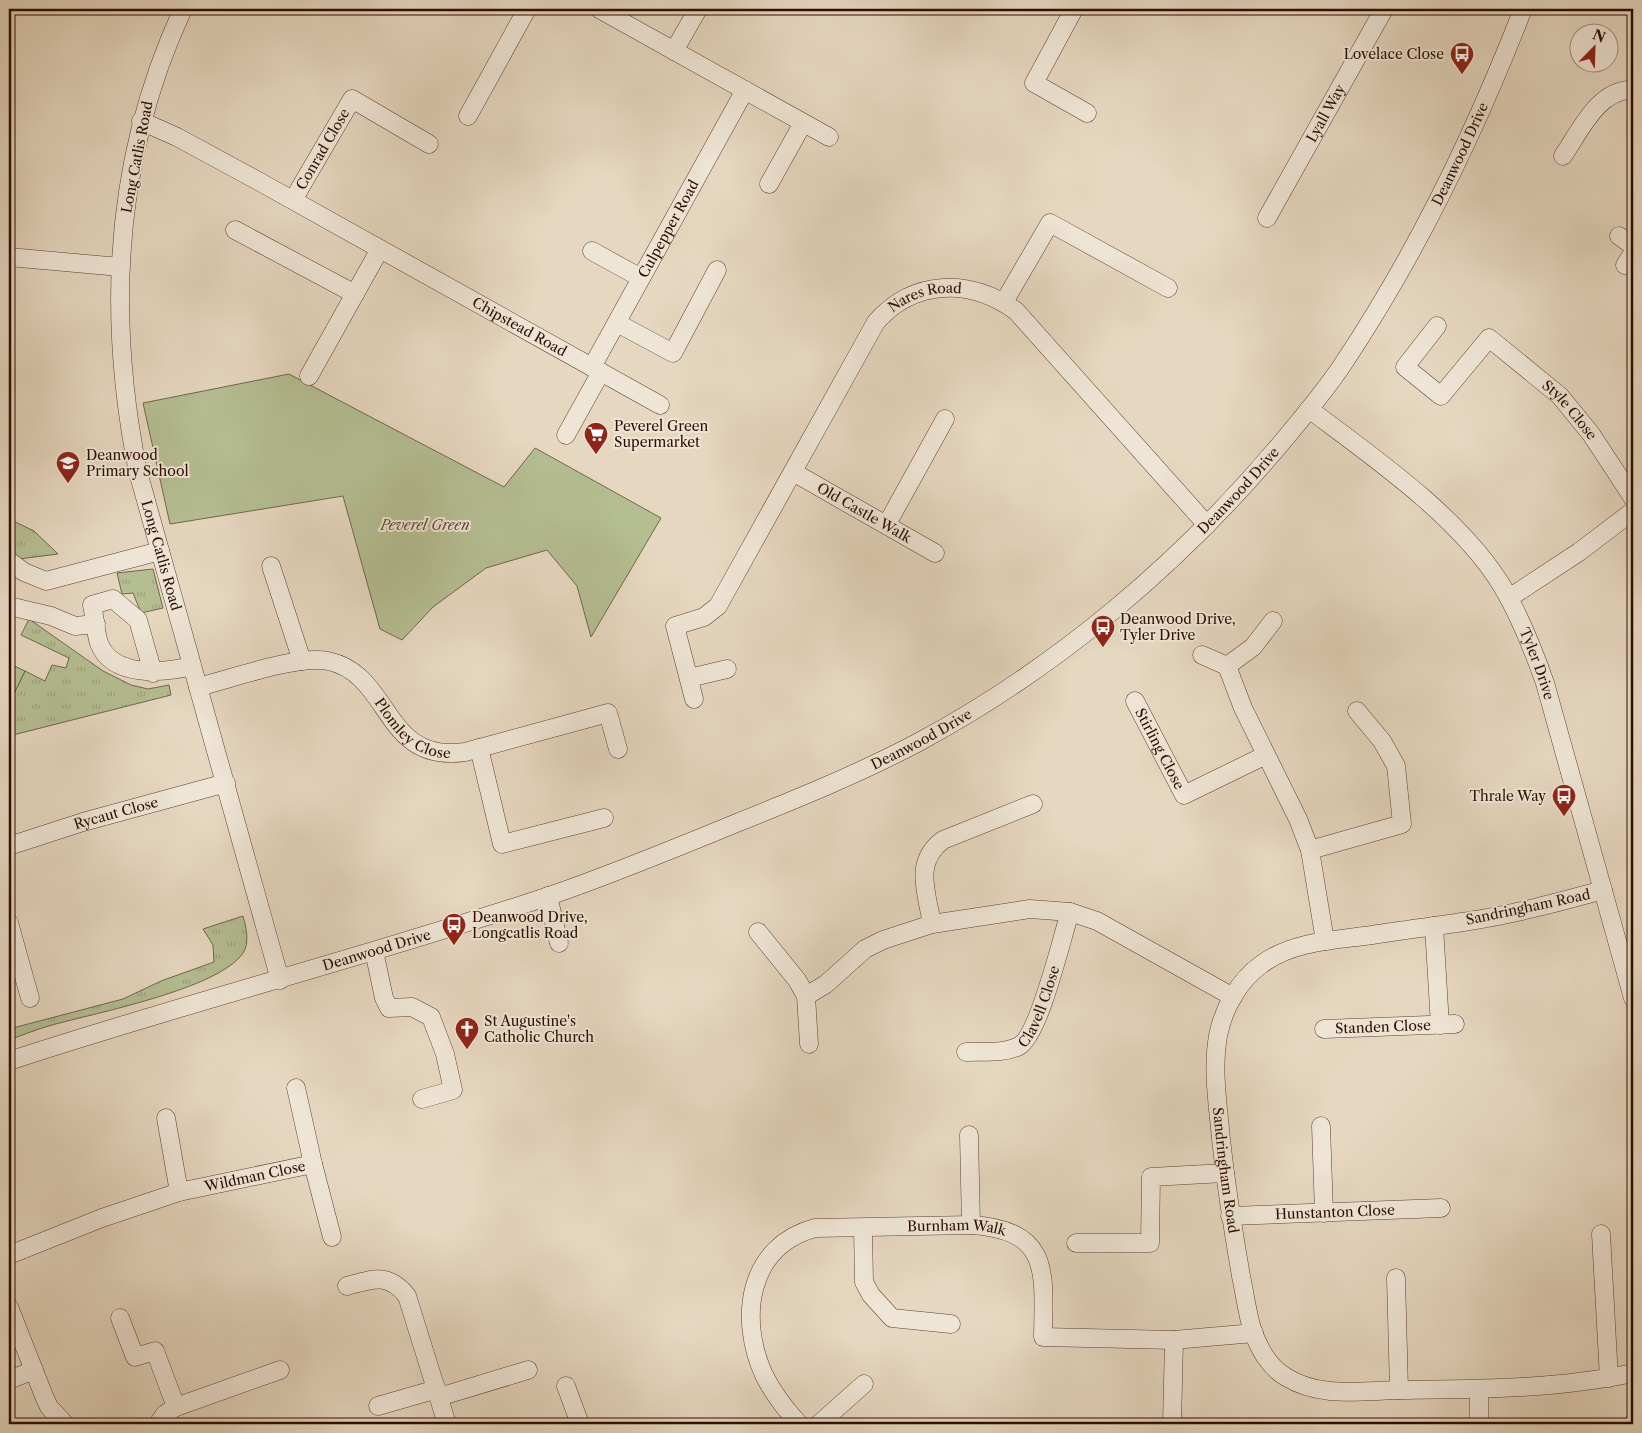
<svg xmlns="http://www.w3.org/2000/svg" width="1642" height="1433" font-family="'Libre Caslon Text',serif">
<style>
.grass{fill:url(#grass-tufts);stroke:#706649}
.green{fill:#b4be92;stroke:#706649}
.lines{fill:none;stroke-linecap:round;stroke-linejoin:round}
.minor-casing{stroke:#5b4030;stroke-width:19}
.minor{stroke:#efe5d6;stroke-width:18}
.labels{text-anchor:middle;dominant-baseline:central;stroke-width:4;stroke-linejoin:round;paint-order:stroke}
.poi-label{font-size:14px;fill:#2d0d00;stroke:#efe5d6;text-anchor:start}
.street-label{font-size:14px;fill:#2d0d00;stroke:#efe5d6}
.park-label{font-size:14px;font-style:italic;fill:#5c4b33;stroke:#efe5d6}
</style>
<defs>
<pattern id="grass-tufts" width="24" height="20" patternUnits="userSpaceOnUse" patternTransform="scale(1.25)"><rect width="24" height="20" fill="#b4be92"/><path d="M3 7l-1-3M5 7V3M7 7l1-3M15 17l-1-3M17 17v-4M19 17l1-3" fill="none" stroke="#9ba27c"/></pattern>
</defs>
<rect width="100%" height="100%" fill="#e6d7c0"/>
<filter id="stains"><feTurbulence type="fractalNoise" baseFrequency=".004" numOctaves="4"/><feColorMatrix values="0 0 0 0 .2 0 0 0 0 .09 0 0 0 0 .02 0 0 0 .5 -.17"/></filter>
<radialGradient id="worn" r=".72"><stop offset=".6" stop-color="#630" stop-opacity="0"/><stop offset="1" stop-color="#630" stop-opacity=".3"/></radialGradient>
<!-- grass -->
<path class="grass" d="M9,519L34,531L58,554L19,559L9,553Z
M153,569L163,608L141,613L133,593L122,594L117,573Z
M29,619L103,671L131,685L148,689L169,685L171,695L9,736V704L25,671L45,681L52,665L66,668L69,658L21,635Z
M243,916C246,927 250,943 243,953C219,989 95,1013 52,1025C37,1029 23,1035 9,1040V1029L123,999L161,981L214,962L213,945L203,929Z"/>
<!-- green -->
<path class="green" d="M289,374L504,487L535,448L661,518L591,637L577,586L547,550L486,568L433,607L402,640L380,629L343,496L170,524L143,403Z
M10,664L25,671L9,704V667Z"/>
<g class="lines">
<defs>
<g id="minor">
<path id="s1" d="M183,9C114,157 106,313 138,472L280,980"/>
<path d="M599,9L829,137"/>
<path d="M1074,9L1034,83L1087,113"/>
<path d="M674,51L698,9"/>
<path d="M468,116L527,9"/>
<path id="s2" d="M141,121L177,137L260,182L660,405"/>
<path d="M1563,156C1580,131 1599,88 1633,90"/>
<path d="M769,184L803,123"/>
<path id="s3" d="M293,200L352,99L429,144"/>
<path id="s4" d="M1267,218L1384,9"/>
<path d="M235,230L355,294"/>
<path d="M1619,236L1633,246"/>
<path d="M592,251L641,278"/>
<path d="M9,257L120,267"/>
<path d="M1625,265L1633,253"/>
<path d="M1004,302L1050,223L1168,288"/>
<path d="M617,323L673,353L717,270"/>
<path id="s5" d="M1437,326L1405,367L1441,396L1489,338L1560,396L1591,434L1633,498"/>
<path id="s6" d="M592,367L745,90"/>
<path d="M309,376L380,249"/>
<path id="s7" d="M1309,409C1373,457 1460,517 1502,586C1520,616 1533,649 1545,683L1633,998"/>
<path d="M566,435L601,372"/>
<path id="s8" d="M793,472L935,553"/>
<path d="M887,524L945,419"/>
<path d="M9,561L24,572L46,581L160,551"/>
<path d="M271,566L302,661"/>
<path d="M1509,598L1579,552L1633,511"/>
<path d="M9,606L51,616L75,626L96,624"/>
<path d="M1273,621L1253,647L1227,666L1243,708L1298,819L1310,850"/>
<path d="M1202,655L1227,666"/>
<path d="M153,673L138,620L113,599L92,605C95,617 95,631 99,643C112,678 163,673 192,666"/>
<path d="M689,678L727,669"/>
<path id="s9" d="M198,687C231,679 296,655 328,661C392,674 382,764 465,752L608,713L618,749"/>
<path id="s10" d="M694,699L675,626L704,617L718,606L876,322C914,279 970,278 1016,311L1207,525"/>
<path id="s11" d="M1135,701L1184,795L1266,755"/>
<path d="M479,748L502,844L604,818"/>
<path id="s12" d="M9,846L83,822L226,783"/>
<path id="s13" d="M1603,890C1559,902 1515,914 1469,921C1437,926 1404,930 1372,935C1336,940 1293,941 1262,964C1239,980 1223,1009 1218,1036C1212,1070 1218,1105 1221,1139C1226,1185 1233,1230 1241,1276C1245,1294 1247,1314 1253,1332C1260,1350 1269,1367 1286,1377C1321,1399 1365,1390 1404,1390C1481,1389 1558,1389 1633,1373"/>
<path d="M548,896L559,943"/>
<path d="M9,923L30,998"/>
<path d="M932,924C927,893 913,862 943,840L1033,804"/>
<path d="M1434,926L1440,1025"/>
<path d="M758,932L797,980L806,996L809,1044"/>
<path d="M1325,941L1310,850L1402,824L1396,766L1382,741L1357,711"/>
<path d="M374,951L384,998L389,1008L412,1007L431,1017L445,1054L453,1090L422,1099"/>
<path d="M806,996L826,984L865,949L883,940L932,924L1030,909L1070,912L1097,921L1233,997"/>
<path id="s14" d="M1324,1029L1455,1024"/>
<path id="s15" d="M966,1052C982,1051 1004,1054 1019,1046C1039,1036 1062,937 1070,912"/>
<path id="s16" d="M9,1061C188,1002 370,956 549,896C613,874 676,848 739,822C799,798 860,773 917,743C1057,668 1182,562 1283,441C1304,416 1325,391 1343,364C1415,256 1476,130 1523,9"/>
<path d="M166,1118L179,1192"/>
<path d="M1321,1126L1324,1213"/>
<path d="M969,1135L971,1225"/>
<path d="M313,1164L332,1237"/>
<path id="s17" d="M1230,1216L1441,1208"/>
<path d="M863,1228L864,1282L871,1295L892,1318L951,1324"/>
<path d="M1601,1234L1609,1378"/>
<path d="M1076,1243H1150L1151,1177L1225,1173"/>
<path id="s18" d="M9,1255L102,1218L179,1192L313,1164L296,1088"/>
<path d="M1396,1278L1399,1390"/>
<path d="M347,1286C372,1279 388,1272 407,1296L447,1424"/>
<path d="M9,1307L44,1396L49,1407L65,1424"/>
<path d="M120,1318L135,1357L155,1351L176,1407"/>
<path d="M9,1380L34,1370"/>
<path d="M566,1386L580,1424"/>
<path d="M439,1397L528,1370"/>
<path d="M378,1406L437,1389"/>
<path d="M158,1424L165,1414L176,1407L280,1370"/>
<path id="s19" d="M799,1424C785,1409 773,1393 764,1375C738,1318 748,1246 815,1228L971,1225C1051,1230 1044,1272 1043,1337L1174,1340L1254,1333"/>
<path d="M819,1424L864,1384"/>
<path d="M1172,1424L1174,1340"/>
<path d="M1479,1424V1390"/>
</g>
</defs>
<!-- minor casing -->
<use href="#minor" class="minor-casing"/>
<!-- minor -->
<use href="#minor" class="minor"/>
</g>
<!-- icons -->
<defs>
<symbol id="bus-pin" viewBox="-11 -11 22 30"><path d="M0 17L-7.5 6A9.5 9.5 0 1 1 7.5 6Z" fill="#8f2418" stroke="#efe5d6"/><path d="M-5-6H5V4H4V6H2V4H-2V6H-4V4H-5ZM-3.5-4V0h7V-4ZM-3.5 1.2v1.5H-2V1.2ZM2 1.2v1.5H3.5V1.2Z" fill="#fff"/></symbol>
<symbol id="supermarket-pin" viewBox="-11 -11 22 30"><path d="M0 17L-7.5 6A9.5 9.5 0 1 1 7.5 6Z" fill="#8f2418" stroke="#efe5d6"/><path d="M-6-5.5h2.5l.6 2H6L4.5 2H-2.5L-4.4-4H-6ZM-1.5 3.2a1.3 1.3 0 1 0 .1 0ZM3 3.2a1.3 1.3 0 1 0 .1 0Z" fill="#fff"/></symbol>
<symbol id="school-pin" viewBox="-11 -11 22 30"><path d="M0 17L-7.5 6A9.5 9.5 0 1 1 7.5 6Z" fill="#8f2418" stroke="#efe5d6"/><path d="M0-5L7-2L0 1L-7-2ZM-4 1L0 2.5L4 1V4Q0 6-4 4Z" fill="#fff"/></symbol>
<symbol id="church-pin" viewBox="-11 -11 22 30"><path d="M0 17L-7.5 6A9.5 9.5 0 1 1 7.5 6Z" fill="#8f2418" stroke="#efe5d6"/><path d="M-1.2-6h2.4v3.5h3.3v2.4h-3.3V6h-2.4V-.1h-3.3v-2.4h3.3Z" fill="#fff"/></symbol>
</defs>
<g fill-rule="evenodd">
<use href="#bus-pin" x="1448" y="40" width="28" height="38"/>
<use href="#supermarket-pin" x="582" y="420" width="28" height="38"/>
<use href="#school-pin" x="54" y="449" width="28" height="38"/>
<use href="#bus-pin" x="1089" y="613" width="28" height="38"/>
<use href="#bus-pin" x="1550" y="782" width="28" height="38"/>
<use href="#bus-pin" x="440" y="911" width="28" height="38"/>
<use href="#church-pin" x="453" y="1015" width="28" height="38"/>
</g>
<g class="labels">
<!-- poi labels -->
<g class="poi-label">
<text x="1444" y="54" text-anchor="end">Lovelace Close</text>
<text x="614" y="426">Peverel Green<tspan x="614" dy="16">Supermarket</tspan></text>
<text x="86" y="455">Deanwood<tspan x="86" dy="16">Primary School</tspan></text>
<text x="1120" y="619">Deanwood Drive,<tspan x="1120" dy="16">Tyler Drive</tspan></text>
<text x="1546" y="796" text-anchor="end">Thrale Way</text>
<text x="472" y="917">Deanwood Drive,<tspan x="472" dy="16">Longcatlis Road</tspan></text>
<text x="484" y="1021">St Augustine's<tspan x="484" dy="16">Catholic Church</tspan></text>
</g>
<!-- street labels -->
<g class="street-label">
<text stroke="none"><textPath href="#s4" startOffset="120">Lyall Way</textPath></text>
<text stroke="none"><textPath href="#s3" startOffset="59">Conrad Close</textPath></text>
<text stroke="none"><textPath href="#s16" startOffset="1779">Deanwood Drive</textPath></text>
<text transform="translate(137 157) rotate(-79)">Long Catlis Road</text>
<text stroke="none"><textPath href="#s6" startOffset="158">Culpepper Road</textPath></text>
<text stroke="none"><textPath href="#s10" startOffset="506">Nares Road</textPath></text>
<text stroke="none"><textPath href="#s2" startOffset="431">Chipstead Road</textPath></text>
<text stroke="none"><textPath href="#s5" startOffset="282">Style Close</textPath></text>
<text stroke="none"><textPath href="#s16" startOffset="1374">Deanwood Drive</textPath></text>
<text stroke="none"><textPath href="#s8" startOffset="82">Old Castle Walk</textPath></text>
<text stroke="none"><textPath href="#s1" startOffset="560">Long Catlis Road</textPath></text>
<text stroke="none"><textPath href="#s7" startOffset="349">Tyler Drive</textPath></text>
<text stroke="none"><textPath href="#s9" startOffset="246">Plomley Close</textPath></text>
<text stroke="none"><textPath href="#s16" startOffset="969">Deanwood Drive</textPath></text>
<text stroke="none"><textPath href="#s11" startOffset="54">Stirling Close</textPath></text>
<text stroke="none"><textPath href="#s12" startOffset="112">Rycaut Close</textPath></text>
<text transform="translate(1528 907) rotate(-12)">Sandringham Road</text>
<text stroke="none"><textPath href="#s16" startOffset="384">Deanwood Drive</textPath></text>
<text stroke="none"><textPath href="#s15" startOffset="99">Clavell Close</textPath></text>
<text stroke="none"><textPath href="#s14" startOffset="59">Standen Close</textPath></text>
<text stroke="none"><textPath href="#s13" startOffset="572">Sandringham Road</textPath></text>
<text stroke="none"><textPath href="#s18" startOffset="259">Wildman Close</textPath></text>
<text stroke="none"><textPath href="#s17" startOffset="105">Hunstanton Close</textPath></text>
<text stroke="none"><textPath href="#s19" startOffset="381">Burnham Walk</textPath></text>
</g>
<!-- park labels -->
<g class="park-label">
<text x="425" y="525">Peverel Green</text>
</g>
</g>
<!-- margin -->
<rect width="1642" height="1433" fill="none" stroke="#e6d7c0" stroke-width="30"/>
<rect x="10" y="10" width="1622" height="1413" fill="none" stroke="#2d0d00" stroke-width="2.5"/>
<rect x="15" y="15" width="1612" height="1403" fill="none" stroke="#2d0d00"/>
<!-- north arrow -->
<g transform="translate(1594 48) rotate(23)"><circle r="24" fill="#efe5d6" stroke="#a18f80"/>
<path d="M0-4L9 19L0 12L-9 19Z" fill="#8f2418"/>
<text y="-8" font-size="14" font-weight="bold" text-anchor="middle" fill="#2d0d00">N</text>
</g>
<rect width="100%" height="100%" filter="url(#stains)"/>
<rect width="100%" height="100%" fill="url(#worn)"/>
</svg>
